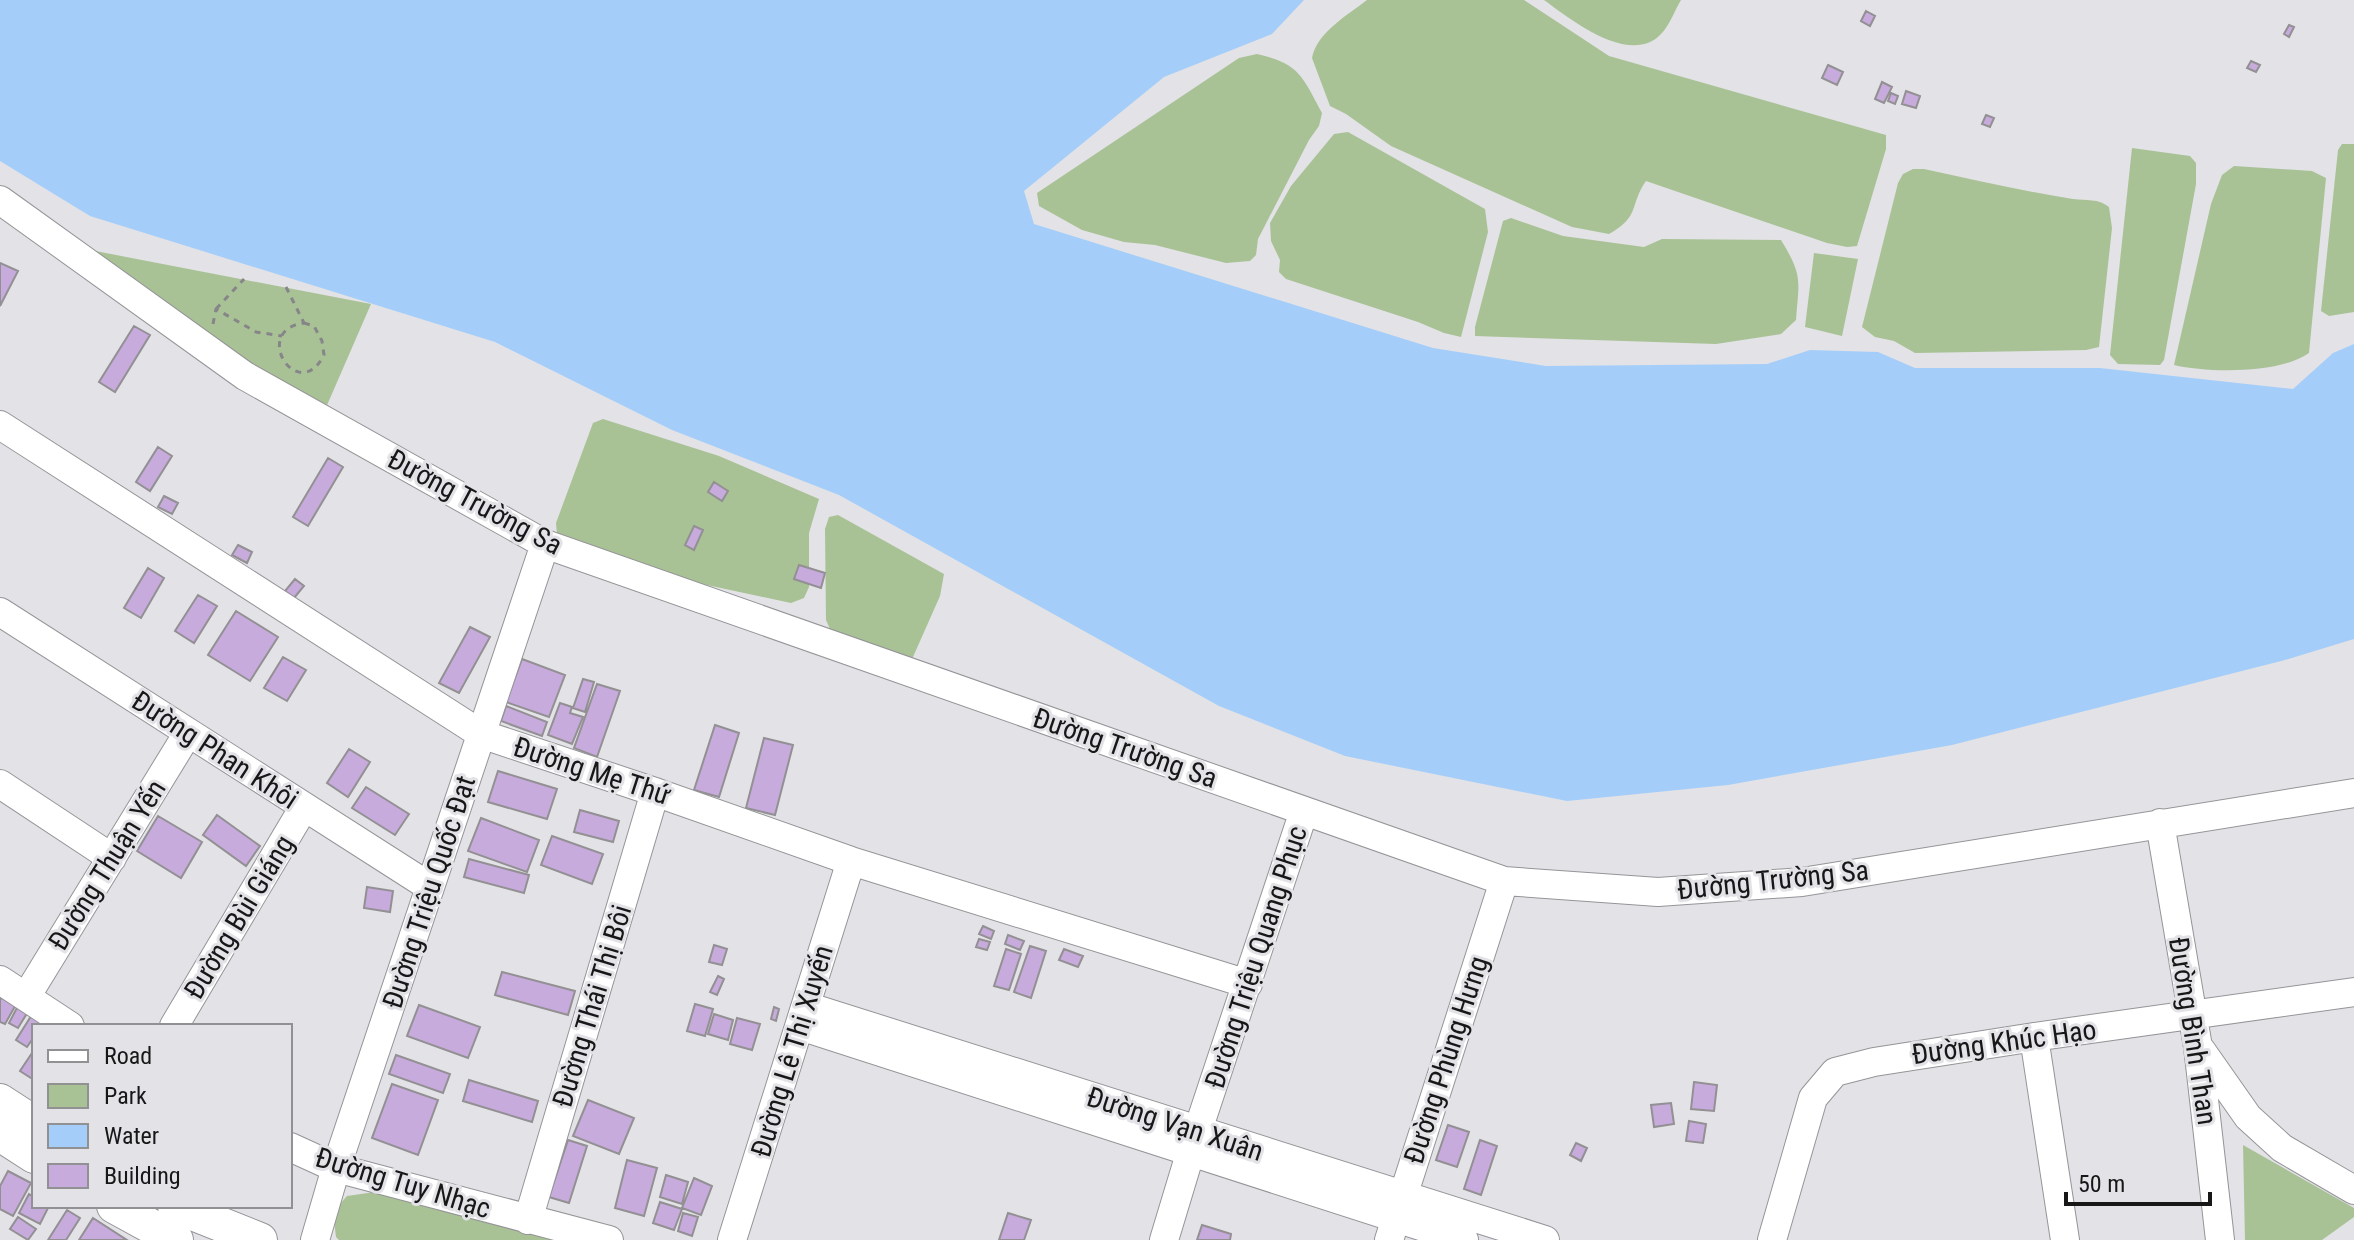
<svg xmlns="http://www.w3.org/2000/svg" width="2354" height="1240" font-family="'Roboto Condensed',sans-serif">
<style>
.green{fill:#a8c296}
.water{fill:#a4cef9}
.building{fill:#c8abdd;stroke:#929093;stroke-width:2}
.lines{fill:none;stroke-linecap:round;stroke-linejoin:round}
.minor-casing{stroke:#959498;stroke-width:30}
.major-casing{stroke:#959498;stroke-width:36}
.path{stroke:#868588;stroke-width:3;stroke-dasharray:6 6;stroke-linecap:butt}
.minor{stroke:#fff;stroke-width:28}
.major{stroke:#fff;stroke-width:34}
.labels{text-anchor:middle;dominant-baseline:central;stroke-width:6;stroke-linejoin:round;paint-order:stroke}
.street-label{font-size:28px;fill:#171718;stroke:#e3e2e6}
</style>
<rect width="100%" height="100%" fill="#e3e2e6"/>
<!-- green -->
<path class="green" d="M1367,0H1524L1609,56L1886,135V149L1857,246L1847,247L1827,243L1646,181C1629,205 1641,216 1609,234L1572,227L1391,146L1346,114L1330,106L1312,58C1317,32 1348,15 1367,0Z
M1544,0H1681C1675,10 1670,24 1662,33C1631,68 1570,19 1544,0Z
M1257,54C1300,64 1302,76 1322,113L1319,126L1309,140L1258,239L1256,255L1250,261L1226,263L1155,245L1124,242L1082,230L1039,206L1037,193L1239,58Z
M1348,132L1485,209L1488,232L1461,337L1444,333L1418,322L1286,279L1279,272L1280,260L1271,241L1270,223L1291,186L1334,134Z
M2342,144H2354V312L2329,316L2321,311L2338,150Z
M2132,148L2190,156L2196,163V184L2164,360L2160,365L2118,364L2110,355Z
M2234,166L2312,171L2326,178L2309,353C2280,374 2208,373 2174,365L2211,204L2222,175Z
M1913,169H1924C1974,180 2023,191 2073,199C2087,201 2098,198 2109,207L2112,228L2099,347L2086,350L1915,353L1894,341L1875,337L1862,327L1898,183L1903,174Z
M1511,218L1563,236L1644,247L1662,239L1781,240C1803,276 1799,280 1796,320L1781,334L1716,344L1475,336V327L1503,221Z
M90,250L371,304L321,419Z
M1814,253L1858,259L1842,336L1805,327Z
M603,419L719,456L819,499L809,533V587L804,598L791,603L660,575L557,534L556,523L593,423Z
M838,515L944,574L940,596L909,666L830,629L826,620L825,529L829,517Z
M2243,1145L2354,1208V1217L2322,1240H2245Z
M375,1192L552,1240H339L336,1237L333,1212L347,1196Z"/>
<!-- water -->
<path class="water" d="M0,0H1304L1272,34L1164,77L1024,191L1034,224L1433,348L1546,366L1767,364L1810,350L1878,352L1915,368H2100L2293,389L2333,353L2354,344V639L2285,660L1952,745L1728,785L1567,801L1345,756L1219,706L839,495L672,430L495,342L90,216L0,161Z"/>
<!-- building -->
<path class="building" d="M1866,11L1875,16L1870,26L1861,21Z
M2289,25L2294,27L2289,37L2284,34Z
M2251,61L2260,65L2256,72L2247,68Z
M1828,65L1843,72L1837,85L1822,78Z
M1882,82L1892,87L1884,103L1875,99Z
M1906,91L1920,96L1916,108L1902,104Z
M1891,93L1898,96L1895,104L1888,101Z
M1986,115L1994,118L1990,127L1982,124Z
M0,263L18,271L0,306Z
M134,326L150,335L115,392L99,382Z
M158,447L172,456L150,491L136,482Z
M328,458L343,467L308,526L293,517Z
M714,482L728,491L722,501L708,492Z
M164,496L178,503L172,514L158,507Z
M694,526L703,530L694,550L685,545Z
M238,545L252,552L247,563L232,555Z
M799,565L825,573L821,588L794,579Z
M148,568L164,578L141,618L124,608Z
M295,579L304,586L294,598L285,591Z
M198,595L217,606L194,643L175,631Z
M236,611L278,637L250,681L208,655Z
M470,627L490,637L459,693L439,683Z
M283,657L306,670L287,701L264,688Z
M522,659L565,675L549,717L506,702Z
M583,679L594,682L585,712L573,708Z
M597,684L620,691L597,757L574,748Z
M560,703L572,707L570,713L583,717L572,744L548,735Z
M506,706L547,722L542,736L501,721Z
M715,725L739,733L719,797L694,790Z
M764,738L793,745L775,815L746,808Z
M349,749L370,762L348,797L327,783Z
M498,771L557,789L547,819L488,802Z
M366,787L409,814L395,835L352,808Z
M580,810L619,821L613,842L574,832Z
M217,815L260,846L246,866L203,835Z
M158,816L202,842L181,878L137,851Z
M481,818L539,840L527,872L468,851Z
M552,836L603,854L592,884L541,865Z
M469,859L529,875L524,893L464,877Z
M367,887L393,891L390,912L364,908Z
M983,926L994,931L991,939L979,934Z
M1008,935L1024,941L1020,950L1005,944Z
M979,939L990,942L987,950L976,947Z
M714,945L727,949L722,965L709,962Z
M1030,946L1046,951L1031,998L1014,992Z
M1006,949L1021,954L1009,990L994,986Z
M1064,949L1083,956L1078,967L1059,960Z
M502,972L575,991L568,1015L495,995Z
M718,976L724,979L717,995L710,992Z
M4,994L18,1001L5,1024L0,1022V1000Z
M19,1004L29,1010L18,1028L9,1023Z
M695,1004L713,1009L705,1036L687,1031Z
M419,1005L480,1027L468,1058L407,1036Z
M774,1007L779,1009L776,1021L771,1019Z
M33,1013L44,1020L41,1026H34V1037L27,1047L16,1040Z
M714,1014L733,1020L728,1040L708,1034Z
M737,1018L760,1024L752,1050L730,1044Z
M32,1053L34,1054V1080L20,1071Z
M396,1055L450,1074L443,1093L389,1074Z
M469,1080L538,1101L532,1122L463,1101Z
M1694,1082L1717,1085L1714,1111L1691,1109Z
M392,1084L438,1100L418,1155L372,1138Z
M588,1100L634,1118L619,1154L573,1136Z
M1671,1103L1674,1124L1654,1127L1651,1105Z
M1689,1121L1706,1124L1703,1143L1686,1141Z
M1448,1125L1469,1132L1457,1167L1436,1160Z
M568,1140L587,1146L569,1203L549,1197Z
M1480,1140L1497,1146L1481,1195L1464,1189Z
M1576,1143L1587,1148L1581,1161L1570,1155Z
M627,1160L657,1168L644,1216L615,1208Z
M8,1171L31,1183L13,1216L0,1209V1186Z
M666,1175L688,1182L682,1204L660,1197Z
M694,1178L712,1186L701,1215L682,1208Z
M29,1194L34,1197V1206H49L40,1224L19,1213Z
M660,1202L682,1209L674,1230L653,1223Z
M67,1210L80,1218L66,1240H48Z
M683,1213L698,1217L692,1236L678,1231Z
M1008,1213L1031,1220L1024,1240H999Z
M18,1217L36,1229L28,1240L10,1229Z
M93,1218L127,1240H79Z
M1202,1225L1231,1234L1230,1240H1197Z"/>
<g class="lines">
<defs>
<path id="minor" d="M0,200L245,376L545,544L1504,881L1658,892L1802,882L2354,793
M0,425L481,734L655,792L851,861L1248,984
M0,612L430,887
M0,784L112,858
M2160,823L2198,1047L2220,1240
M0,980L70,1026
M26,997L188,733
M806,1006L1545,1240
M174,1026L304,807
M800,1026L1464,1240
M2034,1037L2065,1240
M2201,1050L2248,1117L2282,1148L2354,1190
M290,1147L336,1168L609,1240
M528,1220L655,792
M315,1240L336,1168L545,544
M732,1240L851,861
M1164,1240L1190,1154L1304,811
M1389,1240L1504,881
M1772,1240L1813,1098L1835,1072L1874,1062L2034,1037L2354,992"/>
<path id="major" d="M0,1101L34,1123
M0,1134L34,1156
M114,1206L176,1240
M175,1206L260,1240"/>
</defs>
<!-- minor casing -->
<use href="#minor" class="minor-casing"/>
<!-- major casing -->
<use href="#major" class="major-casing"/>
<!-- path -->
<path class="path" d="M286,287L304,323
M216,309L244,279
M304,323L314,326L322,341L324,355C298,406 250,330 304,323Z
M213,324L216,309L256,332L282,336"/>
<!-- minor -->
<use href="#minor" class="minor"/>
<!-- major -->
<use href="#major" class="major"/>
</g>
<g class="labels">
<!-- street labels -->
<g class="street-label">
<text transform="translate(475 502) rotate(28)">Đường Trường Sa</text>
<text transform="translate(1125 748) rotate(19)">Đường Trường Sa</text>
<text transform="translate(215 750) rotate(33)">Đường Phan Khôi</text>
<text transform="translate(592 771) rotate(18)">Đường Mẹ Thứ</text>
<text transform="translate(107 865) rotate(-58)">Đường Thuận Yến</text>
<text transform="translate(1773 880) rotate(-6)">Đường Trường Sa</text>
<text transform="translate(429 892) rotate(-72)">Đường Triệu Quốc Đạt</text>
<text transform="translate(239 917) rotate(-59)">Đường Bùi Giáng</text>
<text transform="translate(1256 957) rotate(-72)">Đường Triệu Quang Phục</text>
<text transform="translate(592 1006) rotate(-73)">Đường Thái Thị Bôi</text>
<text transform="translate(2193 1031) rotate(81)">Đường Bình Than</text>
<text transform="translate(2004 1042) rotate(-8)">Đường Khúc Hạo</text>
<text transform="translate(792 1051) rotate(-73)">Đường Lê Thị Xuyến</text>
<text transform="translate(1446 1060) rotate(-72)">Đường Phùng Hưng</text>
<text transform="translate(1175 1124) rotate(18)">Đường Vạn Xuân</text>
<text transform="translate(403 1183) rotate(17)">Đường Tuy Nhạc</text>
</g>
</g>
<!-- legend -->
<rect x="32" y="1024" width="260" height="184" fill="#e3e2e6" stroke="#919194" stroke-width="2"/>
<rect x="48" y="1050" width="40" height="12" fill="#ffffff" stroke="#919194" stroke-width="2"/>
<text x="104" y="1064" font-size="24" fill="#171718">Road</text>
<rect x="48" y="1084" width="40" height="24" fill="#a8c296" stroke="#919194" stroke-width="2"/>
<text x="104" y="1104" font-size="24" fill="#171718">Park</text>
<rect x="48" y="1124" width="40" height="24" fill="#a4cef9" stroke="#919194" stroke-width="2"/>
<text x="104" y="1144" font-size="24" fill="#171718">Water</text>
<rect x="48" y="1164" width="40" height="24" fill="#c8abdd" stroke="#919194" stroke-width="2"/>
<text x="104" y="1184" font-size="24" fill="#171718">Building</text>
<!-- scale -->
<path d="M2066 1192v12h144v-12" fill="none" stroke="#171718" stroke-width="4"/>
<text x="2078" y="1192" font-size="24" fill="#171718" stroke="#e3e2e6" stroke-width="6" paint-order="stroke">50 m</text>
</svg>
